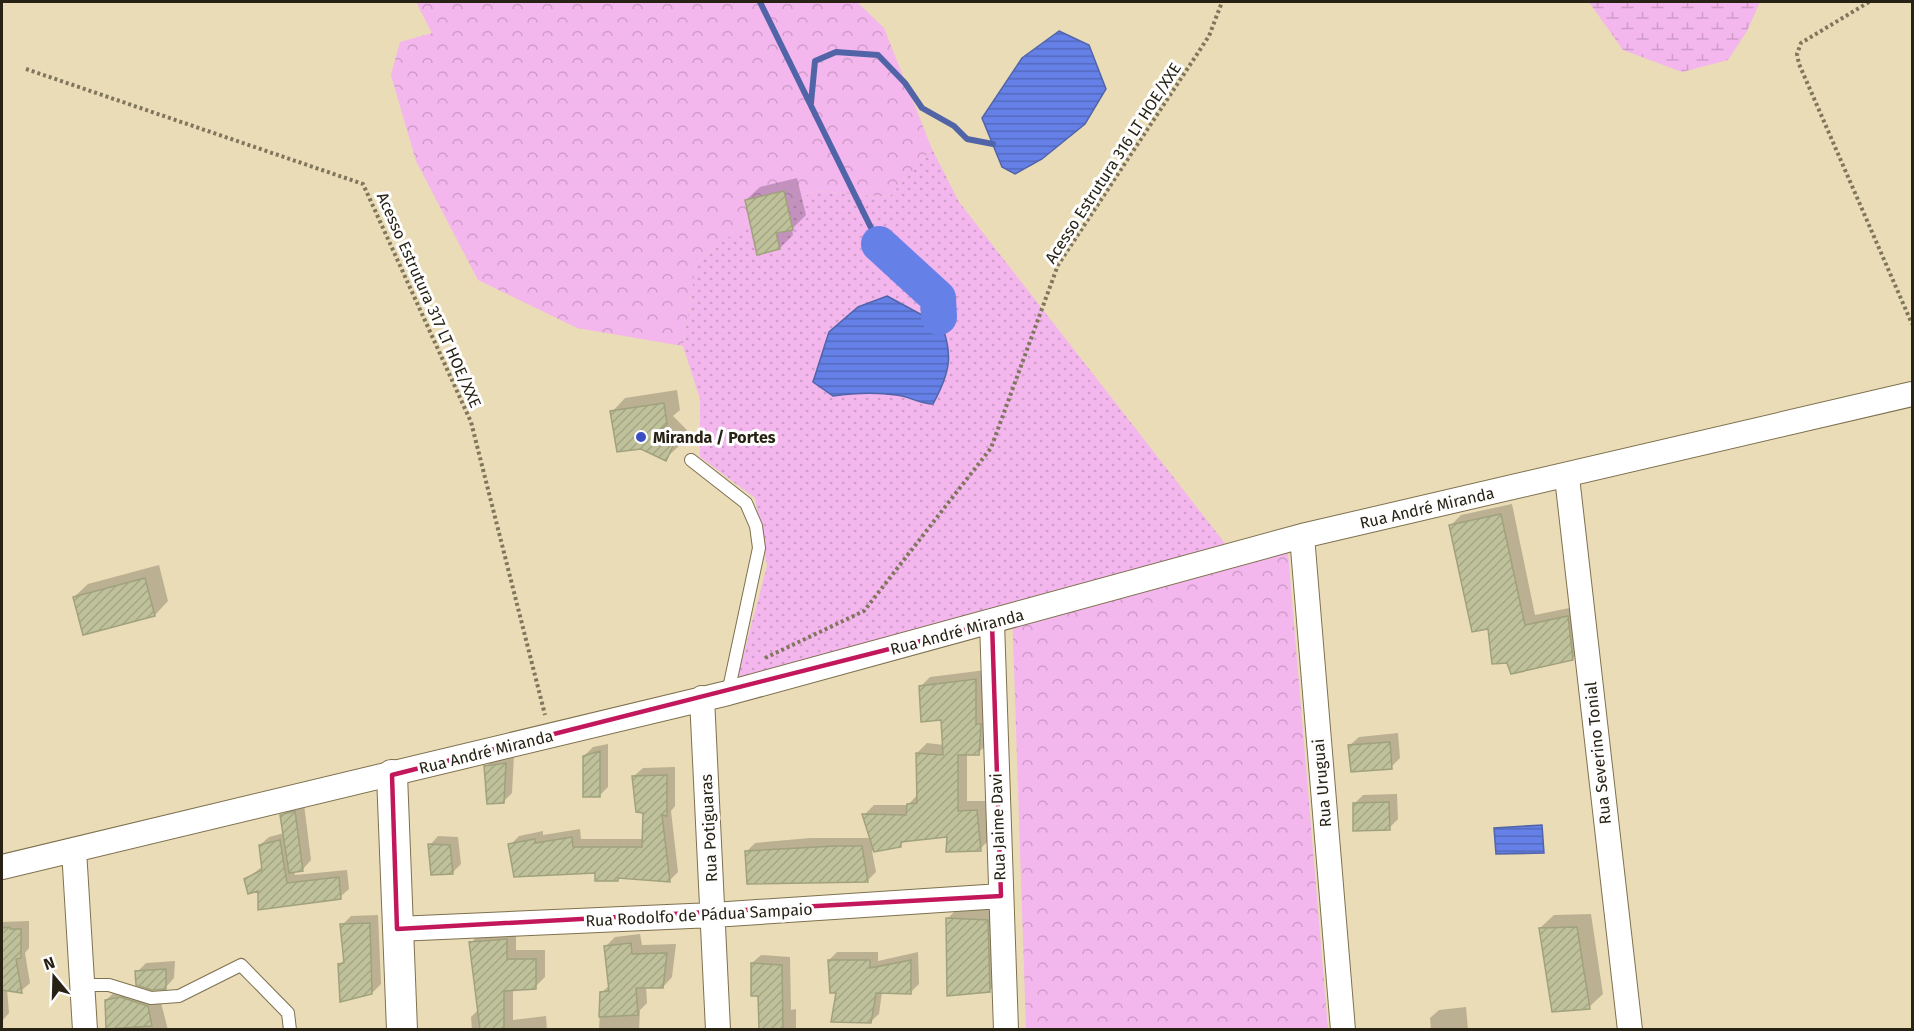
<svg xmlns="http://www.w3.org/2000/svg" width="1914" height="1031" font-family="'Fira Sans',sans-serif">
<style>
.grass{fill:url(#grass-dots)}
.forest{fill:url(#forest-crowns)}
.wetland{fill:url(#wetland-marsh)}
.water{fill:url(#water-rules);stroke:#5264a8;stroke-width:1.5}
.shadow{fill:#0003}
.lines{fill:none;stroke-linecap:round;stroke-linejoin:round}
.stream{stroke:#5264a8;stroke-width:6}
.river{stroke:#6581e8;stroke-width:36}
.building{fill:url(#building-hatch);stroke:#a0a27d;stroke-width:1.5}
.service-casing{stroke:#7e714f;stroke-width:14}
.minor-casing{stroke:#7e714f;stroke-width:26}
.tertiary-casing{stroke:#7e714f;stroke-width:32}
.path{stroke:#7f765d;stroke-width:4;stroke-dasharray:3 3;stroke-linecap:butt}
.service{stroke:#fff;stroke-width:12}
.minor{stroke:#fff;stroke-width:24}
.tertiary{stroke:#fff;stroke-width:30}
.marked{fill:none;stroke:#c2185b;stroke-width:4.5;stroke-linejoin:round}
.poi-dot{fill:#394fc2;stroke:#fefefe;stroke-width:2}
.labels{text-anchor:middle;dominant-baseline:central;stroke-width:6;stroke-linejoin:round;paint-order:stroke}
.street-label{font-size:16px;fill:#272214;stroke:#fefefe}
.poi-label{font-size:16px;font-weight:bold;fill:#272214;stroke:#fefefe;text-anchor:start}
</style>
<defs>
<pattern id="grass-dots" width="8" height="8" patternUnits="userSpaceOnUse" patternTransform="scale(1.5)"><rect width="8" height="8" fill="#f3b6ed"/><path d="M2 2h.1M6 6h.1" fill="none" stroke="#d09cca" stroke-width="1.8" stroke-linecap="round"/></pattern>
<pattern id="forest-crowns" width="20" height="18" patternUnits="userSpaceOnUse" patternTransform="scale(1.5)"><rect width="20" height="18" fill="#f3b6ed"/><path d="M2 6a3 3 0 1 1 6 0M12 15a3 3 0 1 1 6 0" fill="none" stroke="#d09cca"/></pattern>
<pattern id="wetland-marsh" width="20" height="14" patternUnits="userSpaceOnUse" patternTransform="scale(1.5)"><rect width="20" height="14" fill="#f3b6ed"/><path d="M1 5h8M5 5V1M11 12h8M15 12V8" fill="none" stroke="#d09cca"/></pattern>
<pattern id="water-rules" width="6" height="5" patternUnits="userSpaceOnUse" patternTransform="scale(1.5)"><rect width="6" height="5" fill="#6581e8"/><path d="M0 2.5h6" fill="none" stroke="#5369bb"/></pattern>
<pattern id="building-hatch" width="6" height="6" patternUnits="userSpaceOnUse" patternTransform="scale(1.5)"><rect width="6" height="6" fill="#bfc19b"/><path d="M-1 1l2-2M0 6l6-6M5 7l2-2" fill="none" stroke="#a4a685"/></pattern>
</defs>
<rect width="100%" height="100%" fill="#eadcb6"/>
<!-- grass -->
<path class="grass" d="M932,149L959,202L1227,546L736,683L767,566L755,498L700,457V399L683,346L696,263L749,221L816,191L889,197Z"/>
<!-- forest -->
<path class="forest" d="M416,2H857L884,28L932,149L889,197L816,191L749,221L696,263L683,346L577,328L478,280L416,161L391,75L400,42L432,33Z
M1286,529L1328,1029H1026L1012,608Z"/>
<!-- wetland -->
<path class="wetland" d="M1589,2H1760L1747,31L1728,60L1682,72L1623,50Z"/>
<!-- water -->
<path class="water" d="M1059,31L1089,45L1106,89L1085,124L1042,159L1015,174L1002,167L982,118L1022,58Z
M887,296L935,322L939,318C954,353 951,371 933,404C919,404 909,396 896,395C875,392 854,393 833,396L813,382L829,332L858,307Z
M1542,825L1544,853L1496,854L1494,828Z"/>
<!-- shadow -->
<path class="shadow" d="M797,178L806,215L792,229L793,235L780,248L746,200L760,187Z
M677,390L680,410L673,416L687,430L679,446L665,459L612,412L625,398Z
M1512,504L1535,615L1579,606L1583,648L1572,659L1489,627L1450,526L1461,515Z
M159,565L168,601L155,615L74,597L88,584Z
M986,670L988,743L978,753H967V801H986L990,839L980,849L948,835L906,840L900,845L872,851L876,872L867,881L746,852L755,843L810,838H871L864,815L874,805H908L918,794L917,753L927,743L944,745L942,718L920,687L930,677Z
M1398,733L1400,758L1391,767L1350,745L1359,737Z
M608,744V787L599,796L584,756L593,747Z
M514,755L512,793L503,802L486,767L495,758Z
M675,767V806L671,811L678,872L670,880L620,876L617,880L510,845L519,836L543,831V835L580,829L581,839H644L645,812L634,776L643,768Z
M1397,794L1398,819L1389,828L1354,804L1363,795Z
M304,804L311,860L303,869L294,870L295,875L347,870L349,889L340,897L260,889L246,879L263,866L260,845L269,837L284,833L282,816L290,807Z
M438,836L458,837L461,864L452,873L430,845Z
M961,905L1001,907L1003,977L990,990L948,918Z
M1591,914L1603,994L1589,1007L1540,928L1554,915Z
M378,915L381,984L372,993L340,964L345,959L342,925L351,916Z
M29,921V948L25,953L30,983L21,991L7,989L9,1013L2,1021V922Z
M516,930V950H545V977L535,987L513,989V1020L546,1016L547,1030H472L471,1017L479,1009L471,943L480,933Z
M640,934L642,945L676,944L672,977L663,987L646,986L647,1003L640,1010L639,1030H599L601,993L610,985L606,946L615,937Z
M837,952H878V961L918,952L919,984L911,992H882L879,1014L870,1022L838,991L829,960Z
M761,955L790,957L791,1010L796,1009V1030H761L760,994L752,963Z
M175,961L174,978L166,987L137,972L146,963Z
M118,989L159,995L168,1030H107L106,1000Z
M1466,1007L1468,1030H1431L1430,1018L1439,1010Z"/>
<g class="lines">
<!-- stream -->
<path class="stream" d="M760,2L879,244
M811,103L815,61L836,52L878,55L905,83L922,108L954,126L967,139L993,144"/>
<!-- river -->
<path class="river" d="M879,244L938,298L939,317"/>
</g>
<!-- building -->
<path class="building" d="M784,191L793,230L776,233L780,249L757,255L745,200Z
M664,403L667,424L661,430L674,444L666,461L641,449L617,452L610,411Z
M1501,514L1525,625L1568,616L1573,660L1511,674L1507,663L1492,664L1488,629L1472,632L1449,525Z
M145,578L155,616L83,635L73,597Z
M976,679V724H981L979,755H958V811L977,810L981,851L946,852L947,837L901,842V847L874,852L862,814L906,815L907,804L917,803L916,753L943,755L941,720L921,722L919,686Z
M1390,742L1392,769L1351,772L1348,745Z
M600,751V797H583V756Z
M506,763L504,803L487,804L484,766Z
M667,775V816L662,815L670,882L618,878V881H595V873L514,877L508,844L535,839V843L572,837L573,847H642L643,813L636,812L632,776Z
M1389,802L1390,830L1353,831V803Z
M295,811L303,871L289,873L280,815Z
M280,840L287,883L339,877L341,899L258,910V891L248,894L244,879L262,870L259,845Z
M428,844L450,845L453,874L431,875Z
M835,846H862L868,882L747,884L745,851Z
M946,918L988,920L990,992L947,996Z
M370,923L372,994L340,1002L338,964L344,963L340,924Z
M10,927V929H21V958L16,959L22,993L2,990V928Z
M1577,927L1590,1009L1552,1012L1539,928Z
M507,939V959H536V989L504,991V1029H480L469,942Z
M631,943L632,954L667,953L663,988H636L638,1015L599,1017L600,992L609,991L604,946Z
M828,960H870V968L911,960V994L876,993L871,1023L831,1022L836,993H830Z
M751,963L782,965L783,1029H759L758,996H751Z
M166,969V989L152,990L136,985L135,971Z
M120,997L148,1006L152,1026L106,1029L105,1000Z"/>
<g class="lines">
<defs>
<path id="service" d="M691,460L746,503L756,526L759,548L728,693
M83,985H109L151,998L179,996L241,965L288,1013L290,1030"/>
<path id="minor" d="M1567,477L1630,1030
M1302,536L1343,1030
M992,623L1006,1030
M702,698L718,1030
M74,850L85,1030
M2,867L728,693L1302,536L1912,394
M397,929L713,915L1001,896"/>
<path id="tertiary" d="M392,775L402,1030"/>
</defs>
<!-- service casing -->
<use href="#service" class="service-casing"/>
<!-- minor casing -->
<use href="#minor" class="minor-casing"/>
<!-- tertiary casing -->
<use href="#tertiary" class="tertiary-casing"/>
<!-- path -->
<path class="path" d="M1869,2L1801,43L1797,54L1799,64L1912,324
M26,69L363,184L471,422L545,715
M765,658L864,611L991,448L1058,265L1209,36L1222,2"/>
<!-- service -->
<use href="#service" class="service"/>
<!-- minor -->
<use href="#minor" class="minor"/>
<!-- tertiary -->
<use href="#tertiary" class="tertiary"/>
</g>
<!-- marked area -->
<path class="marked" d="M992,623L1001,896L397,929L392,775Z"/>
<!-- markers -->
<circle class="poi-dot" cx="641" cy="437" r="6"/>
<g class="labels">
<!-- street labels -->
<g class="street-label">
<text transform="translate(1113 163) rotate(-57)">Acesso Estrutura 316 LT HOE/XXE</text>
<text transform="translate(429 300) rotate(66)">Acesso Estrutura 317 LT HOE/XXE</text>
<text transform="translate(1427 508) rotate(-13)">Rua André Miranda</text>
<text transform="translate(957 632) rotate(-15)">Rua André Miranda</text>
<text transform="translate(486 752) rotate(-14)">Rua André Miranda</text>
<text transform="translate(1598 753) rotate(-96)">Rua Severino Tonial</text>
<text transform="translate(1322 783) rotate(-95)">Rua Uruguai</text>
<text transform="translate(998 827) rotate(-92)">Rua Jaime Davi</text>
<text transform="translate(709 828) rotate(-93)">Rua Potiguaras</text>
<text transform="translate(699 915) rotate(-3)">Rua Rodolfo de Pádua Sampaio</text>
</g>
<!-- poi labels -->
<g class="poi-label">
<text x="653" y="437">Miranda / Portes</text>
</g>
</g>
<!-- border -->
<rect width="1914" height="1031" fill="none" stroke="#272214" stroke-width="6"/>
<!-- north arrow -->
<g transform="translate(54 977) rotate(341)" stroke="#fefefe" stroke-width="4.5" paint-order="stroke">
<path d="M0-4.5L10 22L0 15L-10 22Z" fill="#272214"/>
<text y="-9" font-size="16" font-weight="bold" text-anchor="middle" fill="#272214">N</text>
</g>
</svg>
